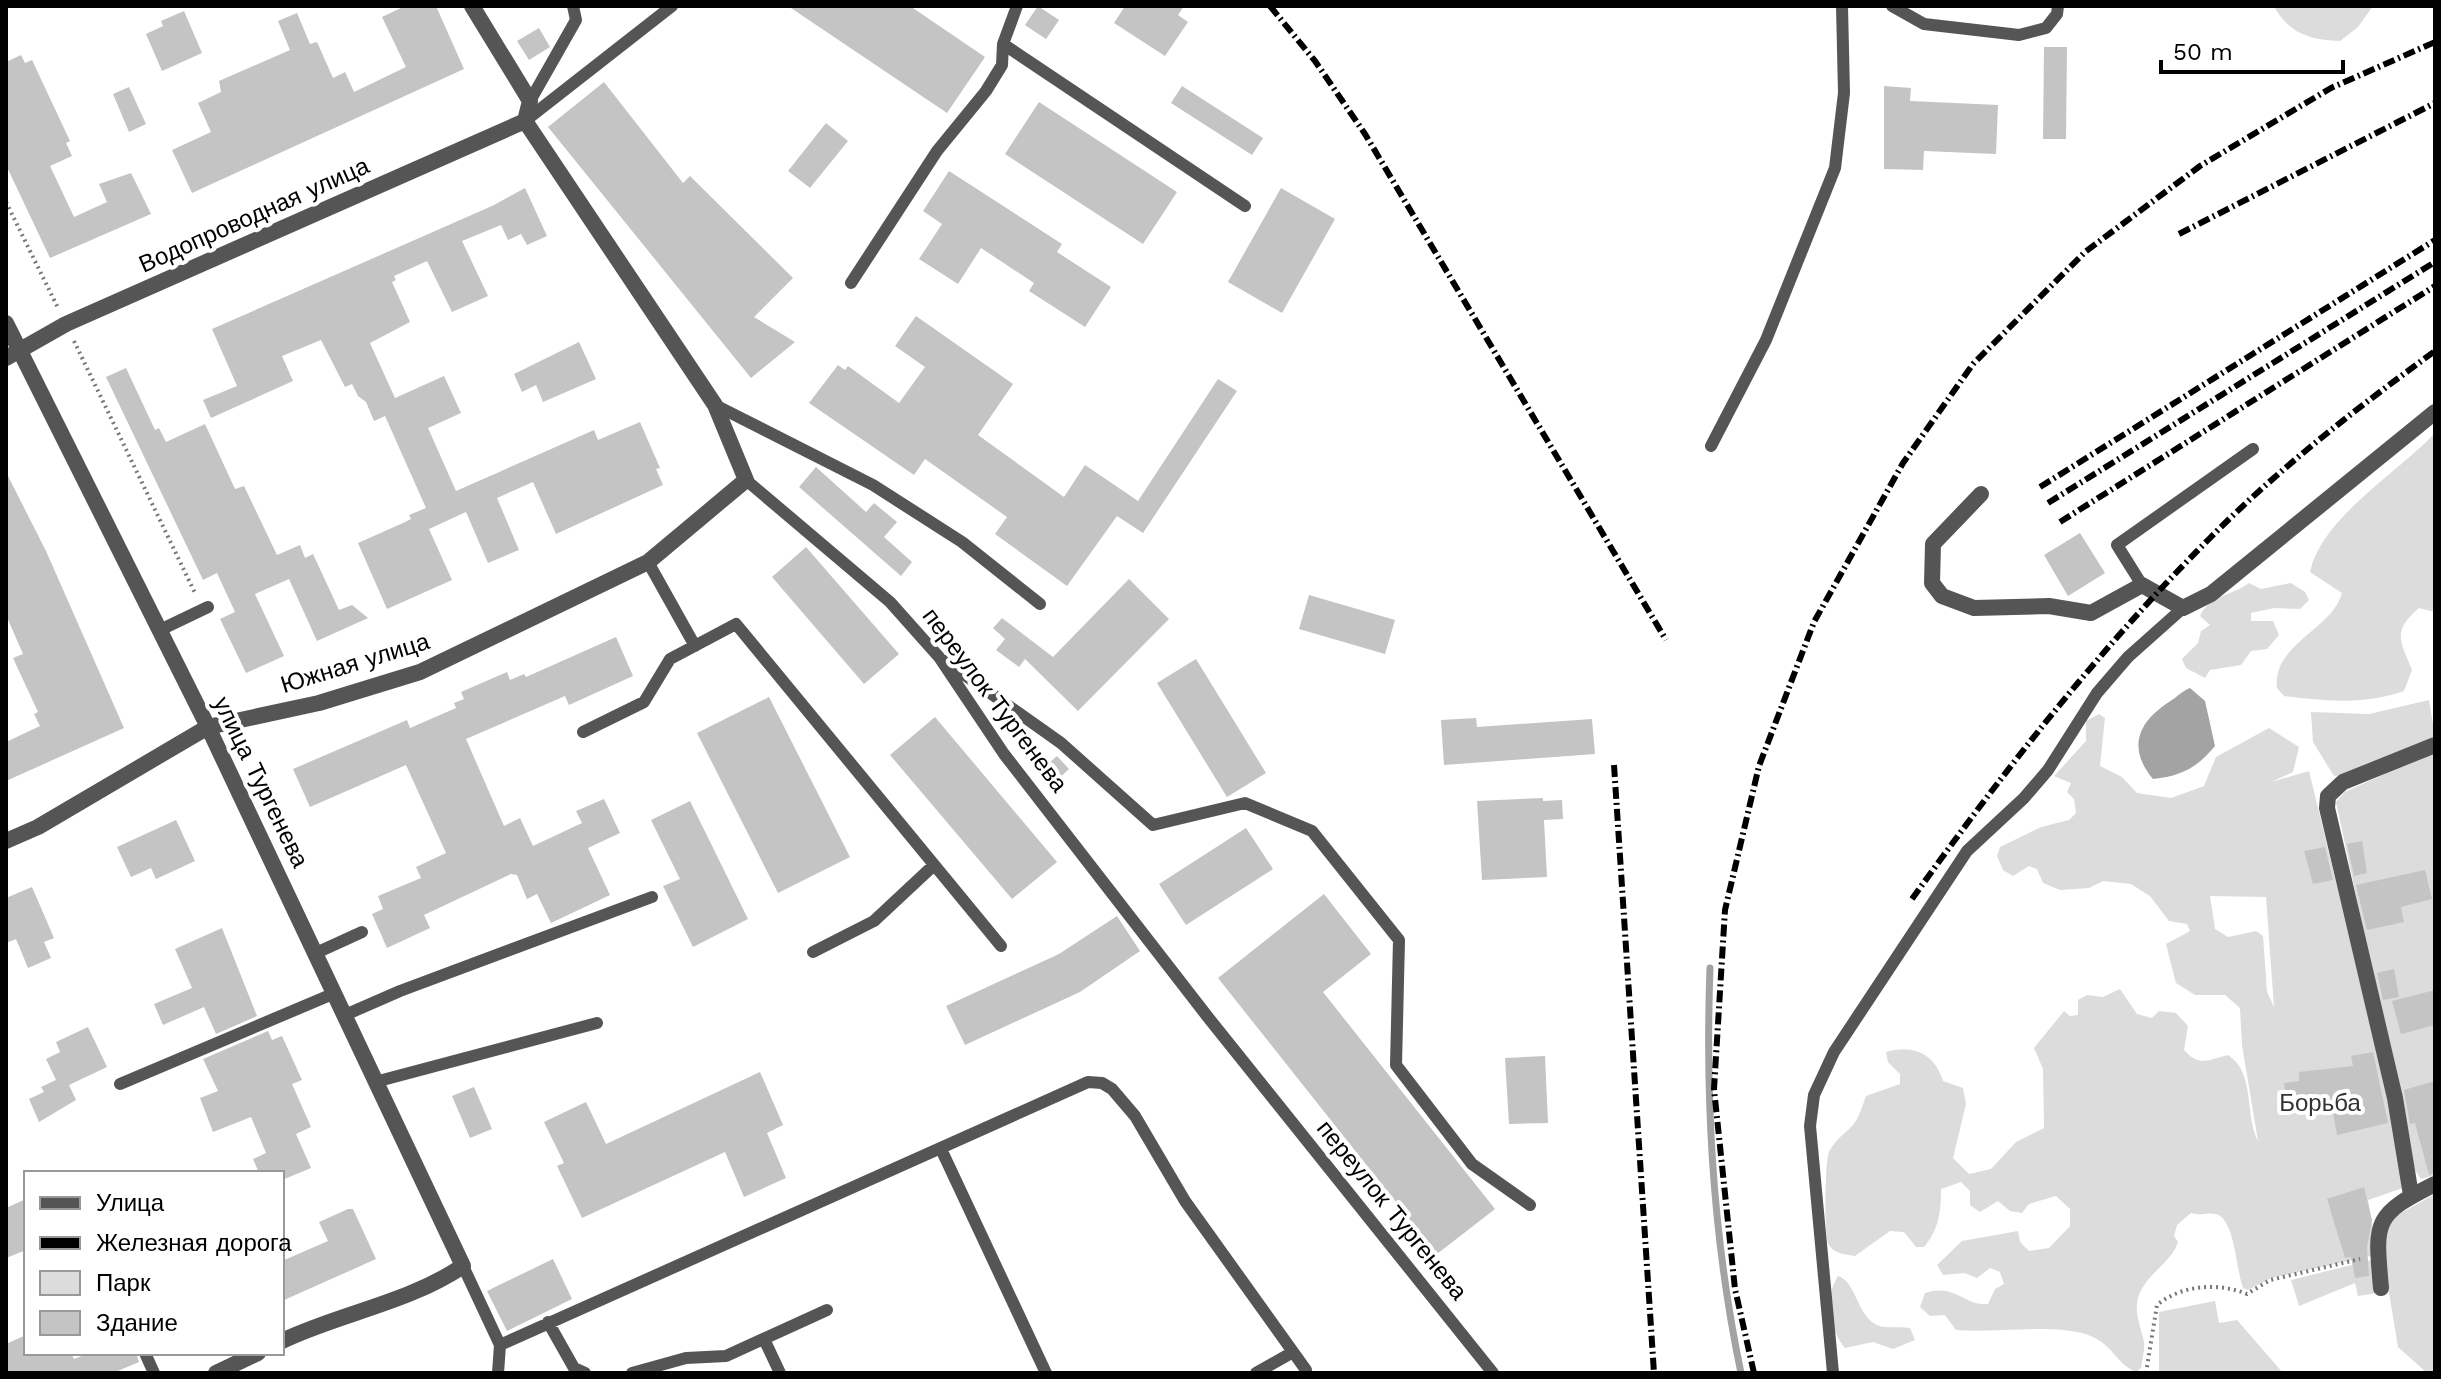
<svg xmlns="http://www.w3.org/2000/svg" width="2441" height="1379" font-family="'Work Sans',sans-serif">
<style>
.green{fill:#dcdcdc;fill-rule:evenodd}
.water{fill:#a3a3a3}
.lines{fill:none;stroke-linecap:round;stroke-linejoin:round}
.stream{stroke:#a3a3a3;stroke-width:7}
.building{fill:#c4c4c4}
.path{stroke:#777;stroke-width:4;stroke-dasharray:2 4;stroke-linecap:butt}
.service{stroke:#555;stroke-width:12}
.minor{stroke:#555;stroke-width:16}
.rail{stroke:#000;stroke-width:6;stroke-dasharray:12 4 2 4;stroke-linecap:butt}
.labels{text-anchor:middle;dominant-baseline:central;stroke-width:8;stroke-linejoin:round;paint-order:stroke}
.street-label{font-size:24px;fill:#000;stroke:#fff}
.park-label{font-size:24px;fill:#333;stroke:#fff}
</style>
<rect width="100%" height="100%" fill="#fff"/>
<!-- green -->
<path class="green" d="M2274,6H2373L2358,27L2340,41C2310,40 2288,33 2274,6Z
M2435,433V612L2419,608C2392,631 2400,640 2412,670L2404,691C2364,705 2325,701 2284,696L2277,688C2272,644 2332,630 2342,593L2310,572C2321,518 2399,472 2435,433Z
M2249,583L2261,589L2291,583L2305,592L2309,600L2300,609L2274,608L2251,613V621H2273L2279,635L2267,649L2251,651L2241,665L2210,670L2205,678L2186,668L2182,659L2198,643L2201,631L2210,625L2200,616C2209,595 2234,595 2249,583Z
M2429,700L2435,737L2345,775L2334,776L2313,742L2311,712L2369,714Z
M2099,714L2105,718L2100,766L2122,777L2137,793L2171,798L2204,786L2216,757L2269,728L2299,747L2293,772L2271,782L2309,771L2385,1084L2403,1188L2368,1200L2373,1230L2371,1256L2271,1278L2248,1290L2243,1288C2236,1269 2235,1219 2216,1214C2208,1212 2200,1216 2191,1213L2177,1225L2174,1236L2178,1242C2171,1264 2145,1274 2138,1298C2134,1315 2141,1326 2144,1342C2145,1350 2142,1360 2141,1368L2136,1372C2115,1364 2113,1341 2082,1333C2048,1324 1993,1333 1956,1330L1945,1315L1930,1316L1920,1307L1925,1293C1956,1283 1963,1306 1988,1304L1995,1289L2004,1284L2000,1272L1990,1268L1977,1278L1964,1273L1943,1275L1937,1265L1962,1241L2018,1231L2020,1242L2029,1251L2049,1248L2070,1226V1209L2056,1196L2029,1204L2022,1213L2010,1211L1998,1201L1980,1212L1970,1205V1191L1961,1182L1941,1189C1941,1212 1939,1229 1924,1247H1916L1904,1232L1890,1231L1855,1256C1845,1254 1833,1254 1828,1243C1824,1235 1825,1159 1829,1152C1836,1138 1844,1135 1853,1125C1859,1118 1863,1104 1866,1096L1900,1084V1074L1888,1062L1886,1052C1913,1044 1935,1054 1943,1081L1963,1088L1966,1104L1953,1158L1969,1174L1991,1169L2016,1142L2044,1128L2043,1069L2034,1048L2064,1011L2070,1016L2078,1015V1000L2087,995L2103,997L2120,989L2137,1014L2152,1018L2159,1011L2176,1013L2188,1026L2184,1050C2199,1067 2208,1060 2228,1055C2256,1073 2244,1114 2258,1141L2242,1045L2240,1008L2225,995H2195L2176,983L2166,944L2190,931L2187,924L2169,921L2150,896L2131,884L2103,881L2089,888L2060,890L2043,883L2037,869L2029,866L2013,876L2003,870L1997,856L2000,847L2041,827L2069,820L2076,813L2074,799L2067,792L2071,783L2054,776L2086,741V721ZM2210,896L2266,897L2274,1007L2267,992L2263,936L2256,931L2228,937L2215,929Z
M2435,751V1175L2421,1179L2415,1170L2336,802L2345,792Z
M2435,1194V1373H2427L2398,1347L2383,1256L2387,1221Z
M2372,1260L2378,1293L2358,1296L2355,1283L2299,1306L2291,1280Z
M1838,1276C1856,1281 1857,1316 1877,1325C1886,1329 1900,1326 1910,1328L1915,1340L1893,1349L1873,1342L1845,1348C1829,1329 1824,1298 1838,1276Z
M2215,1301L2219,1323L2237,1320L2283,1373H2159V1312Z"/>
<!-- water -->
<path class="water" d="M2190,688L2205,701L2215,746C2197,768 2181,776 2153,779C2127,748 2138,722 2169,702C2177,697 2182,691 2190,688Z"/>
<g class="lines">
<!-- stream -->
<path class="stream" d="M1710,968C1705,1105 1713,1239 1741,1373"/>
</g>
<!-- building -->
<path class="building" d="M405,6H436L464,69L192,193L172,150L211,132L198,103L221,92L219,81L290,50L278,21L297,13L310,44L317,42L333,78L345,72L354,92L406,67L382,17Z
M788,6H910L985,57L947,113Z
M1038,6L1059,20L1046,39L1025,25Z
M1125,6H1184L1178,15L1188,22L1165,56L1114,23Z
M184,11L202,53L162,71L146,34L163,26L161,21Z
M539,28L550,47L529,60L517,41Z
M2044,47H2067L2066,139H2043Z
M21,55L25,63L32,60L70,141L66,143L72,156L50,166L74,217L107,202L99,184L131,173L151,214L50,258L6,165V62Z
M604,82L683,183L690,176L793,278L754,317L795,342L751,378L548,127Z
M1182,86L1263,138L1252,155L1171,103Z
M1884,86L1911,88L1910,101L1998,105L1996,154L1924,151L1923,170L1884,169Z
M129,87L146,124L129,132L113,94Z
M1039,102L1177,192L1143,244L1005,154Z
M826,123L848,141L810,188L788,171Z
M949,171L1062,244L1057,252L1111,287L1085,327L1029,291L1034,283L981,248L958,284L919,259L942,224L923,211Z
M525,188L547,236L527,245L521,234L508,240L501,225L462,241L488,296L452,312L427,261L394,276L396,280L392,282L410,322L370,343L395,398L444,376L461,413L428,428L456,491L594,430L598,440L640,422L660,468L656,469L663,485L556,534L533,482L497,498L519,550L488,563L466,512L429,529L452,580L387,609L358,543L403,523L411,519L409,515L426,508L385,416L374,421L366,402L358,396L352,384L345,387L321,340L282,356L293,381L211,418L203,400L237,386L212,329L492,206Z
M1281,188L1335,219L1282,313L1228,282Z
M916,316L1013,384L978,435L1064,497L1085,465L1138,501L1218,379L1237,391L1143,533L1117,516L1067,586L995,534L1007,517L925,459L914,475L809,403L838,365L845,370L848,366L899,403L925,367L895,346Z
M579,342L596,379L543,402L536,385L522,392L514,374Z
M126,368L155,430L159,428L166,442L205,424L235,489L244,486L277,555L300,545L305,558L313,554L339,610L352,605L368,618L317,641L289,579L255,594L284,656L246,673L220,619L235,612L217,573L203,580L106,377Z
M816,467L866,512L874,503L897,522L884,537L912,562L901,576L799,487Z
M6,472L46,551L124,728L6,781V742L40,726L34,714L38,712L13,658L23,654L6,615Z
M2080,533L2105,573L2068,596L2044,555Z
M806,547L899,654L864,684L772,577Z
M1129,579L1169,619L1078,711L1025,659L1019,667L996,650L1005,639L993,628L1002,618L1053,657Z
M1309,595L1395,620L1385,654L1299,629Z
M616,637L633,676L569,705L565,696L466,739L504,826L520,818L533,846L582,823L576,811L604,799L620,833L588,848L610,895L551,923L537,894L527,899L517,875L511,874L424,915L430,928L387,948L372,914L383,909L378,896L421,878L416,867L446,853L406,765L310,807L293,769L407,720L410,728L456,708L454,703L464,699L461,692L507,672L510,680L524,674L526,677Z
M1196,659L1266,773L1227,797L1157,683Z
M769,697L850,857L778,893L697,733Z
M935,717L1057,862L1012,899L890,755Z
M1476,718L1477,727L1592,719L1595,754L1444,765L1441,720Z
M1057,756L1069,769L1054,783L1041,770Z
M1543,798V801L1562,800L1563,819L1544,820L1547,877L1482,880L1477,801Z
M690,801L748,919L693,947L663,886L680,879L651,820Z
M176,820L195,861L156,879L151,868L131,877L117,847Z
M1246,828L1273,869L1186,925L1159,884Z
M2362,841L2367,873L2354,876L2347,844Z
M2325,847L2333,880L2313,884L2304,851Z
M2425,870L2432,899L2401,907L2404,922L2367,930L2356,885Z
M32,887L54,938L44,942L51,958L28,968L16,939L6,943V898Z
M1324,894L1371,954L1323,992L1495,1209L1437,1254L1218,978Z
M1117,916L1140,951L1080,992L965,1045L946,1006L1059,954Z
M222,928L257,1016L216,1034L204,1007L163,1025L154,1004L192,988L175,949Z
M2394,969L2399,997L2383,1000L2377,973Z
M2435,990V1025L2401,1034L2392,1001Z
M88,1027L107,1067L69,1085L76,1100L39,1122L29,1099L44,1092L41,1087L56,1080L46,1059L60,1052L56,1042Z
M268,1031L272,1040L282,1036L302,1080L292,1084L311,1127L296,1134L311,1168L282,1180V1173H259L253,1159L266,1153L251,1117L213,1132L200,1098L218,1091L203,1059Z
M2373,1052L2388,1123L2337,1135L2330,1096L2287,1103L2284,1083L2299,1081V1072L2353,1066L2351,1056Z
M1545,1056L1548,1123L1509,1124L1505,1058Z
M760,1072L783,1125L767,1133L786,1178L744,1197L725,1152L582,1218L557,1166L564,1163L544,1122L586,1102L606,1144Z
M2435,1081V1173L2429,1175L2415,1123L2410,1124L2404,1090Z
M474,1087L492,1129L470,1138L452,1096Z
M2364,1187L2372,1220L2367,1247L2369,1276L2355,1278L2351,1257L2345,1258L2327,1199Z
M26,1199V1250L6,1258V1208Z
M348,1209H353L376,1259L282,1301V1261L328,1241L319,1222Z
M553,1259L572,1299L507,1331L487,1291Z
M26,1335V1353H71L74,1359L89,1353H136L139,1362L113,1373H6V1344Z"/>
<g class="lines">
<!-- path -->
<path class="path" d="M6,202L58,308
M74,341L195,593
M2146,1373L2157,1305C2181,1285 2218,1282 2247,1294L2270,1280L2360,1259"/>
<!-- service -->
<path class="service" d="M1892,6L1924,24L2019,35L2046,28L2057,14L2058,6
M1003,44L1245,206
M530,101L576,20L573,6
M525,121L672,6
M851,283L937,151L986,91L1002,65L1003,44L1017,6
M715,405L873,485L962,542L1040,604
M1711,446L1766,340L1835,168L1844,93L1842,6
M746,480L890,602L939,657L1004,754L1207,1016L1493,1373
M648,562L695,646
M2142,585L2117,545L2253,449
M160,630L208,607
M945,661L1061,743L1153,825L1245,803L1312,831L1399,940L1396,1065L1472,1164L1530,1205
M583,732L644,702L670,659L736,624L1001,946
M813,952L874,921L934,865
M316,953L362,932
M345,1015L400,991L652,897
M375,1082L597,1023
M120,1084L335,993
M941,1149L1046,1373
M463,1266L500,1345L498,1373
M548,1322L574,1368L585,1373
M764,1339L780,1373
M500,1345L1088,1082L1102,1083L1112,1089L1135,1116L1185,1201L1306,1370
M145,1353L154,1373
M632,1373L686,1358L726,1356L827,1310
M1256,1373L1293,1352
M1833,1373L1810,1126L1814,1095L1834,1052L1967,851L2024,798L2048,770L2097,693L2128,657L2183,608"/>
<!-- minor -->
<path class="minor" d="M6,323L208,727L463,1266C408,1303 341,1313 282,1341
M6,358L66,324L525,121
M1981,494L1933,544L1932,583L1942,596L1974,608L2049,606L2091,613L2142,585L2183,608L2211,594L2435,412
M6,841L38,827L208,727L319,703L420,672L648,562L746,480L715,405L525,121L530,101L472,6
M2411,1195L2395,1098L2327,808L2328,796L2343,782L2435,745
M2381,1288C2375,1221 2373,1215 2435,1184
M216,1373L258,1353"/>
<!-- rail -->
<path class="rail" d="M1270,6L1315,61L1365,134L1666,640
M2179,234L2435,103
M2040,487L2435,240
M2048,503L2435,262
M2060,522L2435,286
M1614,765L1654,1373
M1912,899C2003,772 2099,649 2210,538C2278,469 2357,408 2435,351
M1754,1373L1735,1289L1714,1089L1725,910L1759,766L1814,622L1903,463L1973,364L2085,252L2200,166L2331,88L2435,42"/>
</g>
<g class="labels">
<!-- street labels -->
<g class="street-label">
<text transform="translate(254 215) rotate(-24)">Водопроводная улица</text>
<text transform="translate(355 663) rotate(-17)">Южная улица</text>
<text transform="translate(995 700) rotate(53)">переулок Тургенева</text>
<text transform="translate(261 782) rotate(64)">улица Тургенева</text>
<text transform="translate(1392 1210) rotate(51)">переулок Тургенева</text>
</g>
<!-- park labels -->
<g class="park-label">
<text x="2320" y="1103">Борьба</text>
</g>
</g>
<!-- border -->
<rect width="2441" height="1379" fill="none" stroke="#000000" stroke-width="16"/>
<!-- legend -->
<rect x="24" y="1171" width="260" height="184" fill="#ffffff" stroke="#999999" stroke-width="2"/>
<rect x="40" y="1197" width="40" height="12" fill="#555555" stroke="#999999" stroke-width="2"/>
<text x="96" y="1211" font-size="24" fill="#000000">Улица</text>
<rect x="40" y="1237" width="40" height="12" fill="#000000" stroke="#999999" stroke-width="2"/>
<text x="96" y="1251" font-size="24" fill="#000000">Железная дорога</text>
<rect x="40" y="1271" width="40" height="24" fill="#dcdcdc" stroke="#999999" stroke-width="2"/>
<text x="96" y="1291" font-size="24" fill="#000000">Парк</text>
<rect x="40" y="1311" width="40" height="24" fill="#c4c4c4" stroke="#999999" stroke-width="2"/>
<text x="96" y="1331" font-size="24" fill="#000000">Здание</text>
<!-- scale -->
<path d="M2161 60v12h182v-12" fill="none" stroke="#000000" stroke-width="4"/>
<text x="2173" y="60" font-size="24" fill="#000000" stroke="#ffffff" stroke-width="6" paint-order="stroke">50 m</text>
</svg>
